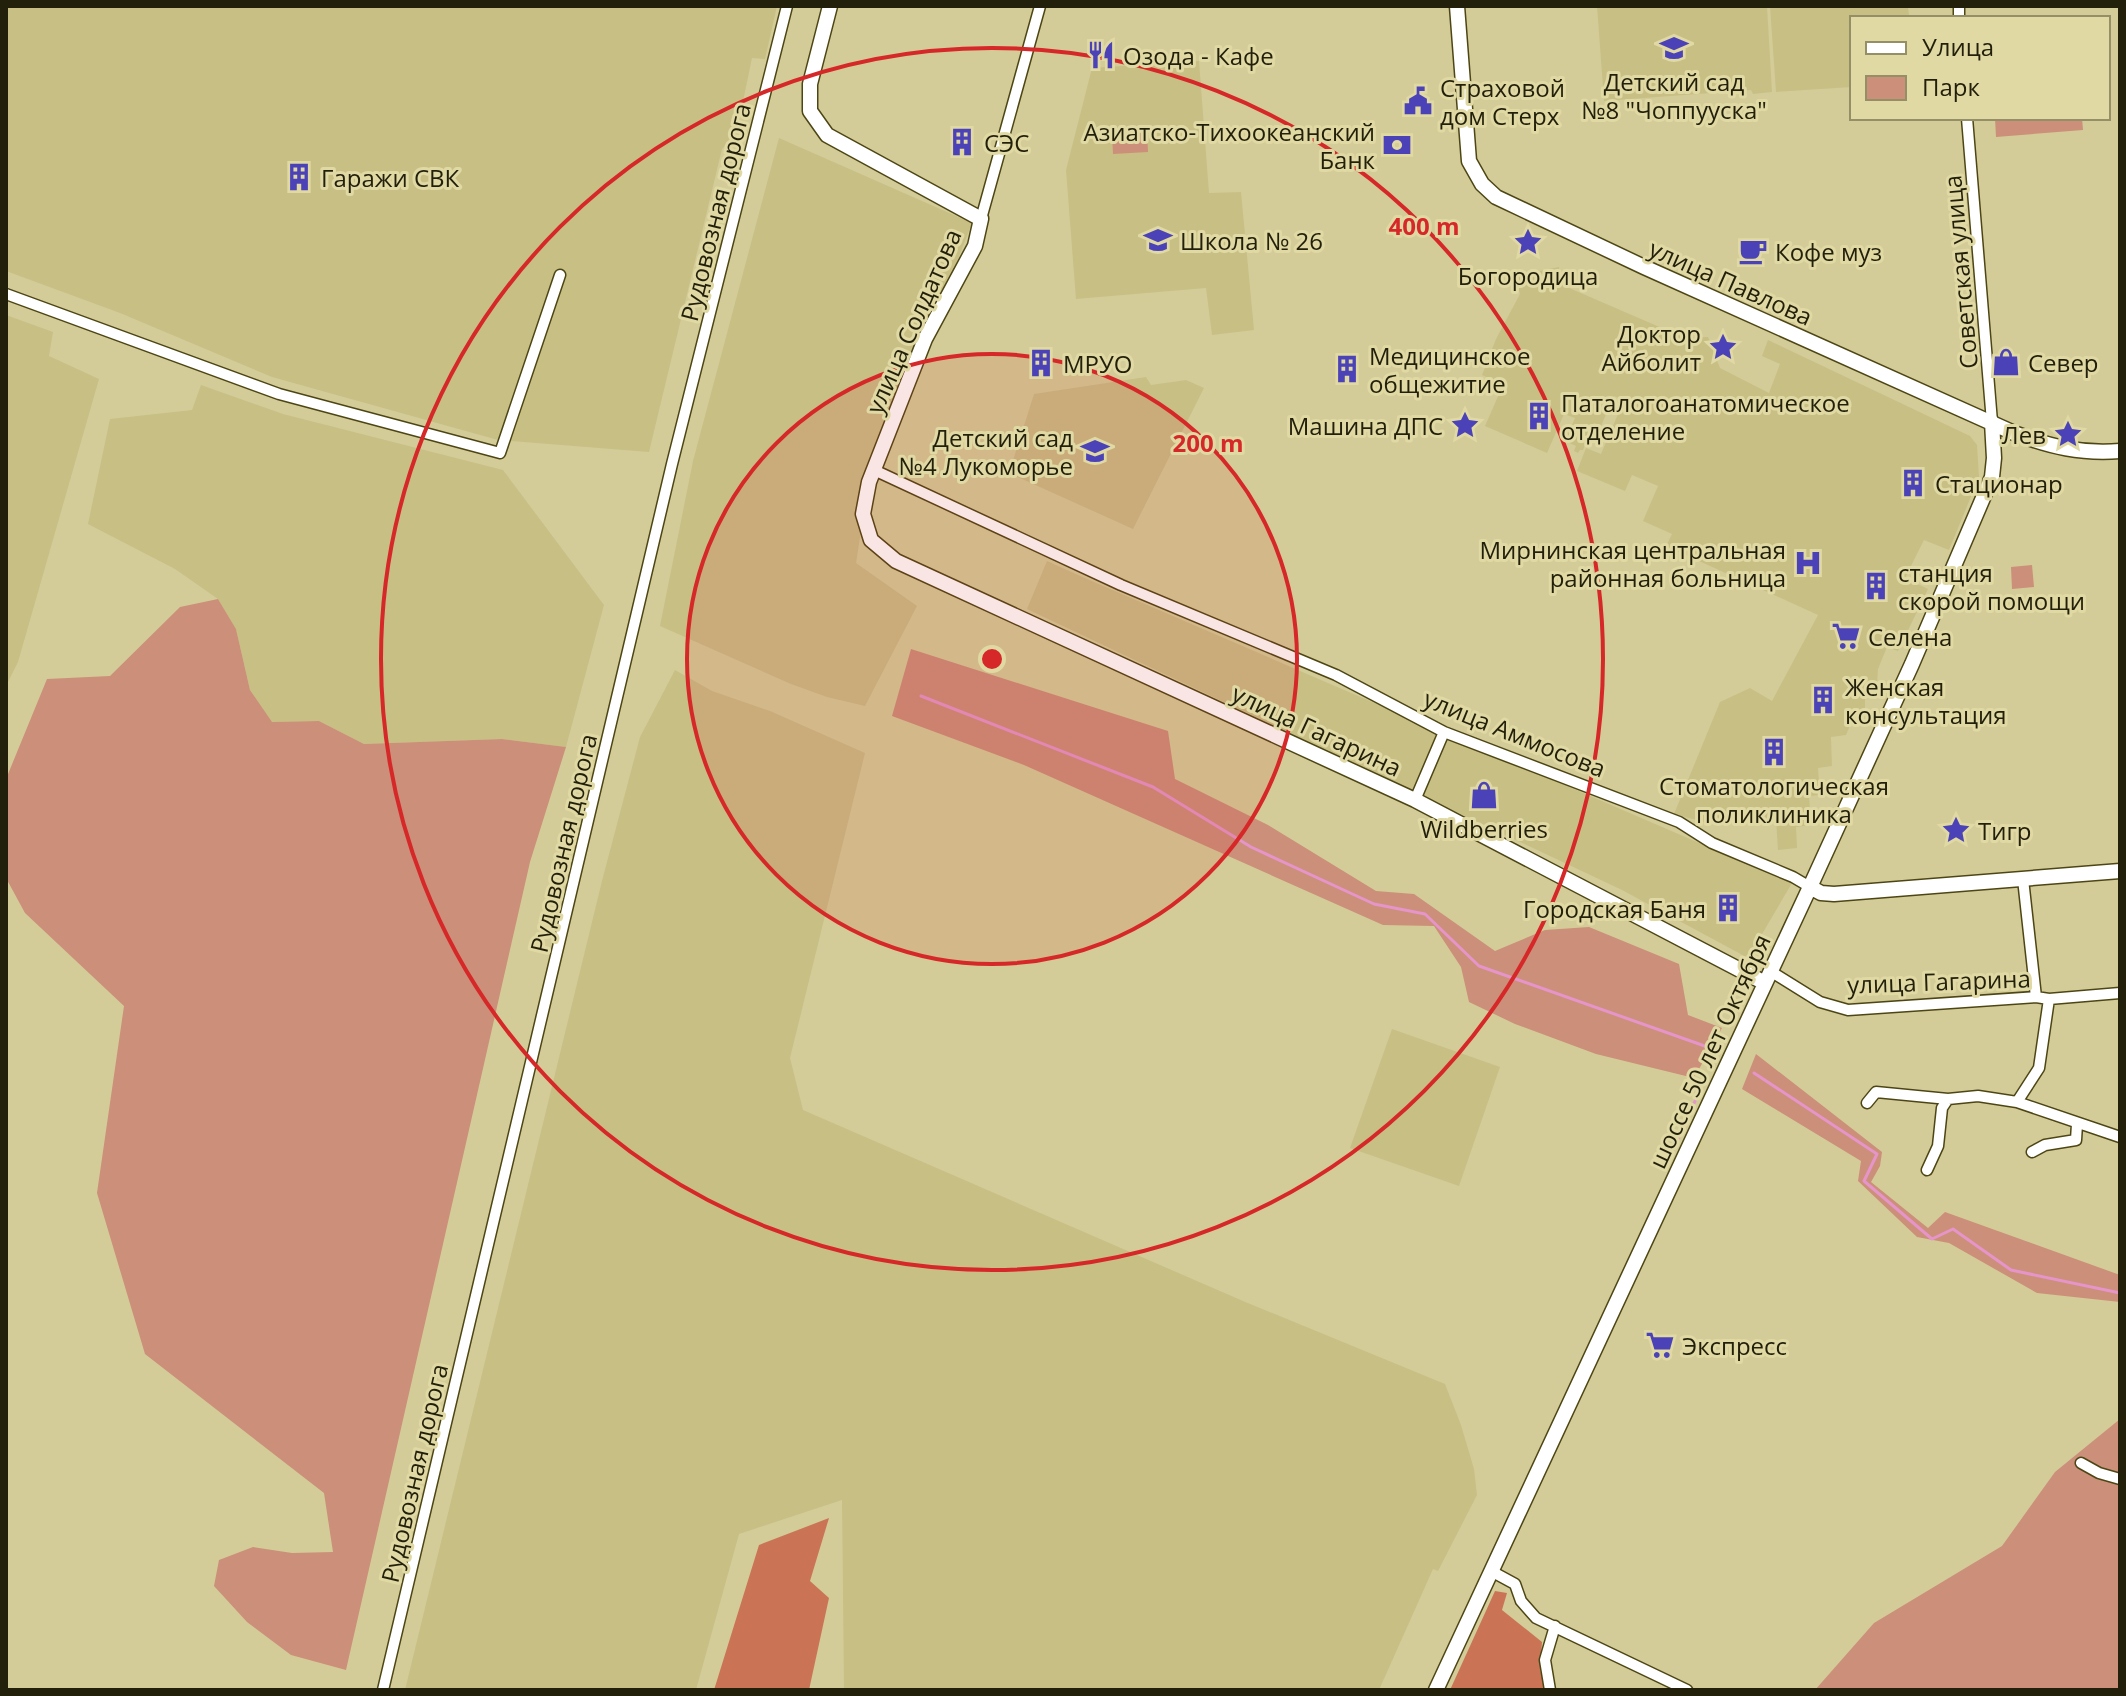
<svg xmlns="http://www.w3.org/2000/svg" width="2126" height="1696" font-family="'Open Sans',sans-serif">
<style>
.built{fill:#c8bf84}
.green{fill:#cc8f79}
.forest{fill:#ca7455}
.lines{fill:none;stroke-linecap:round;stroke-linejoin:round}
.stream{stroke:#e595c9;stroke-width:3}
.street-casing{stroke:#4d4614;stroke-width:13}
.secondary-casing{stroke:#4d4614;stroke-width:17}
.street{stroke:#fff;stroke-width:10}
.secondary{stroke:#fff;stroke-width:14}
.ring{fill:none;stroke:#d62828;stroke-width:4}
.labels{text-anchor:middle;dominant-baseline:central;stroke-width:6;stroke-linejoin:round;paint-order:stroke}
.poi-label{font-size:24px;fill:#221f0b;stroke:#e0d9a4;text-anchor:start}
.street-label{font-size:24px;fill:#221f0b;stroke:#e0d9a4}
.centre{fill:#d62828;stroke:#e0d9a4;stroke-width:4}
.ring-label{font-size:24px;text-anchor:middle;font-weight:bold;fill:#d62828;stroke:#e0d9a4;stroke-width:6;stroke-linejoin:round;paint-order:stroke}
</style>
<rect width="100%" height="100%" fill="#d3cc98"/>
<!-- built -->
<path class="built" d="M6,6H777L765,59L752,58L736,135L722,149L649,452L498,440L272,377L120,313L6,271Z
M1597,6H1767L1772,92L1753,94L1751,90L1604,101Z
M1770,6H1908L1909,16L1852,18V87L1776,92Z
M1199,61L1209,193L1241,192L1254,330L1212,335L1206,288L1076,299L1066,170L1092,68Z
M779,138L972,223L946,290L887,414L859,505L860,537L856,563L917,606L865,706L827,697L791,684L660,626L693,461Z
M1559,267L1560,284L1685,338L1708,337L1720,368L1769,393L1780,364L1762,356L1768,340L1970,436L1977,445L1979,477L1949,550L1924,540L1905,578L1928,589L1898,651L1887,647L1878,669L1877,684L1865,687V713L1850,716L1852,721L1846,735L1831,737L1832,766L1818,768L1820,795L1809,796L1811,825L1796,827L1797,848L1778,850L1776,818L1708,823L1674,814L1720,702L1750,688L1772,701L1818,615L1666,546L1672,534L1643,521L1658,486L1632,475L1625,491L1577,471L1586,448L1601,454L1624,400L1614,396L1601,426L1594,423L1583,450H1580L1578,453L1574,451L1576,446L1565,441L1575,418L1564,414L1547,453L1485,426L1503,385L1482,375L1496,339L1520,294L1515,276Z
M6,315L53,332L49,356L99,379L18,662L6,686Z
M1146,377L1151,385L1186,380L1204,388L1133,529L1009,473L1034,394Z
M201,385L283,414L503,470L604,605L566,747L502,739L364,744L319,721L271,722L250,690L236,629L218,599L175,569L88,524L110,419L192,410Z
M1047,561L1087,579L1792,883L1748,958L1622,890L1027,609Z
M675,670L712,691L770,711L865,753L790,1058L803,1110L1243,1301L1445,1384L1461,1425L1474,1469L1477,1495L1438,1571L1433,1569L1379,1690H844L842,1500L739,1534L696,1690H405L602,881L640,737Z
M1392,1029L1500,1067L1459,1186L1350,1148Z"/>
<!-- green -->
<path class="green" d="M1995,118H2082L2083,130L1996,137Z
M1147,132L1148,152L1113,154L1112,134Z
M2032,565L2034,587L2012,589L2011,567Z
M218,599L236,629L250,690L272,722L319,721L364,744L502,739L566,747L530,862L346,1670L291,1655L247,1622L214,1586L219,1560L253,1547L292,1553L333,1552L324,1493L145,1354L97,1193L124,1006L25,913L6,878V779L47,679L110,676L180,607Z
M911,649L1168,731L1175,779L1268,825L1376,891L1414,894L1495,951L1545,930L1589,927L1679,964L1688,1015L1722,1028L1694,1078L1596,1054L1515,1024L1469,1002L1461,967L1434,926L1383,925L1024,765L892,716Z
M1756,1054L1882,1152L1880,1166L1871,1182L1928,1228L1945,1212L2120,1275V1302L2037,1293L1949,1243L1917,1237L1858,1181L1861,1161L1742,1089Z
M2120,1419V1690H1815L1874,1623L2002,1546L2055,1472Z"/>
<!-- forest -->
<path class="forest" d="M829,1518L810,1581L829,1598L809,1690H714L759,1545Z
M1495,1591L1507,1593L1502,1610L1542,1642L1540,1669L1545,1690H1450Z"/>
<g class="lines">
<!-- stream -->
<path class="stream" d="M921,696L1153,787L1251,847L1374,904L1425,914L1479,966L1716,1050
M1754,1073L1877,1154L1864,1181L1932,1239L1953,1229L2011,1270L2120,1293
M1673,1150L1700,1090L1694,1078"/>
<defs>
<path id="street" d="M1959,6V18
M1967,118L1992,422
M981,219L1040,6
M6,294L279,394L500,453L560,275
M874,470L1121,585L1336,675L1444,732L1679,822L1712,843L1793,877L1810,887
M1415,800L1444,732
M2023,879L2036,997
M1770,971L1820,1002L1848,1010L2036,997L2049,999L2120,993
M2017,1102L2039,1068L2049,999
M1867,1103L1876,1092L1948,1099L1978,1096L2017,1102L2120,1137
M2032,1152L2045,1145L2076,1140L2077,1124
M1927,1170L1938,1146L1942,1108L1948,1099
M2081,1463L2099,1473L2120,1479
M1491,1571L1515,1584L1521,1601L1536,1618L1687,1690
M383,1690L672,464L787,6
M1550,1690L1545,1660L1555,1626"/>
<path id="secondary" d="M830,6L810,84V111L827,135L981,219L975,246L925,339L869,482L863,514L871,540L896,561L1415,800L1765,983
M1457,6L1469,161L1482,184L1496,197L1644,267L2014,433C2051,447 2081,454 2120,451
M1810,887L1821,893L1834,894L2120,871
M1436,1690L1810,887L1912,664L1992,477L1994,458L1992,422"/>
</defs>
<!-- street casing -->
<use href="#street" class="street-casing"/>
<!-- secondary casing -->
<use href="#secondary" class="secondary-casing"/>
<!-- street -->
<use href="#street" class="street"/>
<!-- secondary -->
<use href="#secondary" class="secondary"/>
</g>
<!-- distance rings -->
<circle cx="992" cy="659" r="305" fill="#d62828" fill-opacity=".12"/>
<g class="ring">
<circle cx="992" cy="659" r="305"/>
<circle cx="992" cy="659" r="611"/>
</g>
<!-- icons -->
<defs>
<symbol id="school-bare" viewBox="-9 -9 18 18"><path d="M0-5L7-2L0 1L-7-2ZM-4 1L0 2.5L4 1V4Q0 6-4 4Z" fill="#4c42b8" stroke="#e0d9a4" stroke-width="2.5" paint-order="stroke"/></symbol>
<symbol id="restaurant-bare" viewBox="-9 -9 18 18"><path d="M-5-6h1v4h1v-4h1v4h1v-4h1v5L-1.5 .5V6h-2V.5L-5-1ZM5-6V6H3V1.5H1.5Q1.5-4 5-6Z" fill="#4c42b8" stroke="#e0d9a4" stroke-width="2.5" paint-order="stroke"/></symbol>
<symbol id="civic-bare" viewBox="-9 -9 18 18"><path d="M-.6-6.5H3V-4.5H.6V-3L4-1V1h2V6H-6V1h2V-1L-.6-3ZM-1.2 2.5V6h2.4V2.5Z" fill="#4c42b8" stroke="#e0d9a4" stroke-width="2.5" paint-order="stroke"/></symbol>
<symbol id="building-bare" viewBox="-9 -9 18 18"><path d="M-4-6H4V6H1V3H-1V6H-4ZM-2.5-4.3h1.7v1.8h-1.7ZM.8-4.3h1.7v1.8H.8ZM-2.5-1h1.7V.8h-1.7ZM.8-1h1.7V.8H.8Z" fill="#4c42b8" stroke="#e0d9a4" stroke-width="2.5" paint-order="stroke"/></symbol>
<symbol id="bank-bare" viewBox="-9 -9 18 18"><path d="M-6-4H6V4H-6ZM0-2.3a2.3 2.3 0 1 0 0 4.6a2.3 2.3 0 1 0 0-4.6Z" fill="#4c42b8" stroke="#e0d9a4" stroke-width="2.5" paint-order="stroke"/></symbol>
<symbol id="sight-bare" viewBox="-9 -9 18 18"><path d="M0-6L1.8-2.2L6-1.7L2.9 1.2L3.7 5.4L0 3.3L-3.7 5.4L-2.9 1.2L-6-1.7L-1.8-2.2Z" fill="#4c42b8" stroke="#e0d9a4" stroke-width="2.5" paint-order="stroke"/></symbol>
<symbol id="cafe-bare" viewBox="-9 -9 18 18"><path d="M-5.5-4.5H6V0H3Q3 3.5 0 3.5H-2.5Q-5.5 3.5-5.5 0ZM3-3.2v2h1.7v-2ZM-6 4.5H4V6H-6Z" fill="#4c42b8" stroke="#e0d9a4" stroke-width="2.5" paint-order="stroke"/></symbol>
<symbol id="shop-bare" viewBox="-9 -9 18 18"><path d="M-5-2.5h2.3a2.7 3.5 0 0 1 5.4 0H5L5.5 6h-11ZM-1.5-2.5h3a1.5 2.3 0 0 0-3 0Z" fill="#4c42b8" stroke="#e0d9a4" stroke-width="2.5" paint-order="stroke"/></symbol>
<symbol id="hospital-bare" viewBox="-9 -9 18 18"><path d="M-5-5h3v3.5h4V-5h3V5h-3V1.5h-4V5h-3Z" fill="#4c42b8" stroke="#e0d9a4" stroke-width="2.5" paint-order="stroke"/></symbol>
<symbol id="supermarket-bare" viewBox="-9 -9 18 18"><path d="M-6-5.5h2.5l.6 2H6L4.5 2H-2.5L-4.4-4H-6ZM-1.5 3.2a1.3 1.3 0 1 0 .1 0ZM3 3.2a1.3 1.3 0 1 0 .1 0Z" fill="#4c42b8" stroke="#e0d9a4" stroke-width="2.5" paint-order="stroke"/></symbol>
</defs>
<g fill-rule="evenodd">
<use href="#school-bare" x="1654" y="28" width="40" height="40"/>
<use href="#restaurant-bare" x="1081" y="35" width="40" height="40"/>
<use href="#civic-bare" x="1398" y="81" width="40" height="40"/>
<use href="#building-bare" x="942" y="122" width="40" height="40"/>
<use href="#bank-bare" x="1377" y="125" width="40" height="40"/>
<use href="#building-bare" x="279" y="157" width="40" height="40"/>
<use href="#school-bare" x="1138" y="220" width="40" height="40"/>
<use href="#sight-bare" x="1508" y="222" width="40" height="40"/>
<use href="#cafe-bare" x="1733" y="231" width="40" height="40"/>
<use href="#sight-bare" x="1703" y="327" width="40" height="40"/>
<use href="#shop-bare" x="1986" y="342" width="40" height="40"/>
<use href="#building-bare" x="1021" y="343" width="40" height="40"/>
<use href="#building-bare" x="1327" y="349" width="40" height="40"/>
<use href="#building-bare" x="1519" y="396" width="40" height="40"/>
<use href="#sight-bare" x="1445" y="405" width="40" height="40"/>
<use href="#sight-bare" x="2048" y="414" width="40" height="40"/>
<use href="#school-bare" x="1075" y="431" width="40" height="40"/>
<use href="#building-bare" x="1893" y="463" width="40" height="40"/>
<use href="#hospital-bare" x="1788" y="543" width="40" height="40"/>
<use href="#building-bare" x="1856" y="566" width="40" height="40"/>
<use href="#supermarket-bare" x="1826" y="616" width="40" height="40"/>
<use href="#building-bare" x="1803" y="680" width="40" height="40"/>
<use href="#building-bare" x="1754" y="732" width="40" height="40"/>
<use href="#shop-bare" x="1464" y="775" width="40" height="40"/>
<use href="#sight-bare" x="1936" y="810" width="40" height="40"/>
<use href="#building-bare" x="1708" y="888" width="40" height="40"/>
<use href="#supermarket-bare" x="1640" y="1325" width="40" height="40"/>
</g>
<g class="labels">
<!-- poi labels -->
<g class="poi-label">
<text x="1123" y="55">Озода - Кафе</text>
<text x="1674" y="81" text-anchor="middle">Детский сад<tspan x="1674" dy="28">№8 "Чоппууска"</tspan></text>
<text x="1440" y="87">Страховой<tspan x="1440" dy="28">дом Стерх</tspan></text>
<text x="1375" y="131" text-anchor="end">Азиатско-Тихоокеанский<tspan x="1375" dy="28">Банк</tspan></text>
<text x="984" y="142">СЭС</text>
<text x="321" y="177">Гаражи СВК</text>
<text x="1180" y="240">Школа № 26</text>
<text x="1775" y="251">Кофе муз</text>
<text x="1528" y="275" text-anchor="middle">Богородица</text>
<text x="1701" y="333" text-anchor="end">Доктор<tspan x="1701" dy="28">Айболит</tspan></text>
<text x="1369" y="355">Медицинское<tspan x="1369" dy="28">общежитие</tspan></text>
<text x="2028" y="362">Север</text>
<text x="1063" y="363">МРУО</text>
<text x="1561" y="402">Паталогоанатомическое<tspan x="1561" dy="28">отделение</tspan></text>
<text x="1443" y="425" text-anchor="end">Машина ДПС</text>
<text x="2046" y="434" text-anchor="end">Лев</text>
<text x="1073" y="437" text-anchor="end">Детский сад<tspan x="1073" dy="28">№4 Лукоморье</tspan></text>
<text x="1935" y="483">Стационар</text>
<text x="1786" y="549" text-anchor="end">Мирнинская центральная<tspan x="1786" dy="28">районная больница</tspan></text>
<text x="1898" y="572">станция<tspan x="1898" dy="28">скорой помощи</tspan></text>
<text x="1868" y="636">Селена</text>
<text x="1845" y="686">Женская<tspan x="1845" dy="28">консультация</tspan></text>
<text x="1774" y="785" text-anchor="middle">Стоматологическая<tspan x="1774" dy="28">поликлиника</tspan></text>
<text x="1484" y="828" text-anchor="middle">Wildberries</text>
<text x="1978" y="830">Тигр</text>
<text x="1706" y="908" text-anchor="end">Городская Баня</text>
<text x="1682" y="1345">Экспресс</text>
</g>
<!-- street labels -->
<g class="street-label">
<text transform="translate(715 212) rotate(-76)">Рудовозная дорога</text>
<text transform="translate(1960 272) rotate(-95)">Советская улица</text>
<text transform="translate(1731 282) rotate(24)">улица Павлова</text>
<text transform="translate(913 321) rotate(-66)">улица Солдатова</text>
<text transform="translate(1317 730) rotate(25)">улица Гагарина</text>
<text transform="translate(1515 733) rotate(22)">улица Аммосова</text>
<text transform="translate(563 843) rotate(-77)">Рудовозная дорога</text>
<text transform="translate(1939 981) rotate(-2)">улица Гагарина</text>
<text transform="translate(1709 1051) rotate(-65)">шоссе 50 лет Октября</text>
<text transform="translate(414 1473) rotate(-77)">Рудовозная дорога</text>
</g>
</g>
<circle cx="992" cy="659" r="12" class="centre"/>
<g class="ring-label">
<text x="1424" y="235">400 m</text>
<text x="1208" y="452">200 m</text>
</g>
<!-- border -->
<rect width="2126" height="1696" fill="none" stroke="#221f0b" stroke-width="16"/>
<!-- legend -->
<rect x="1850" y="16" width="260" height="104" fill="#e0d9a4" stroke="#948f67" stroke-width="2"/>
<rect x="1866" y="42" width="40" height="12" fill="#ffffff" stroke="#948f67" stroke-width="2"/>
<text x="1922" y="56" font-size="24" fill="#221f0b">Улица</text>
<rect x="1866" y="76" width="40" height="24" fill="#cc8f79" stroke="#948f67" stroke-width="2"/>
<text x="1922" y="96" font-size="24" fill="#221f0b">Парк</text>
</svg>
